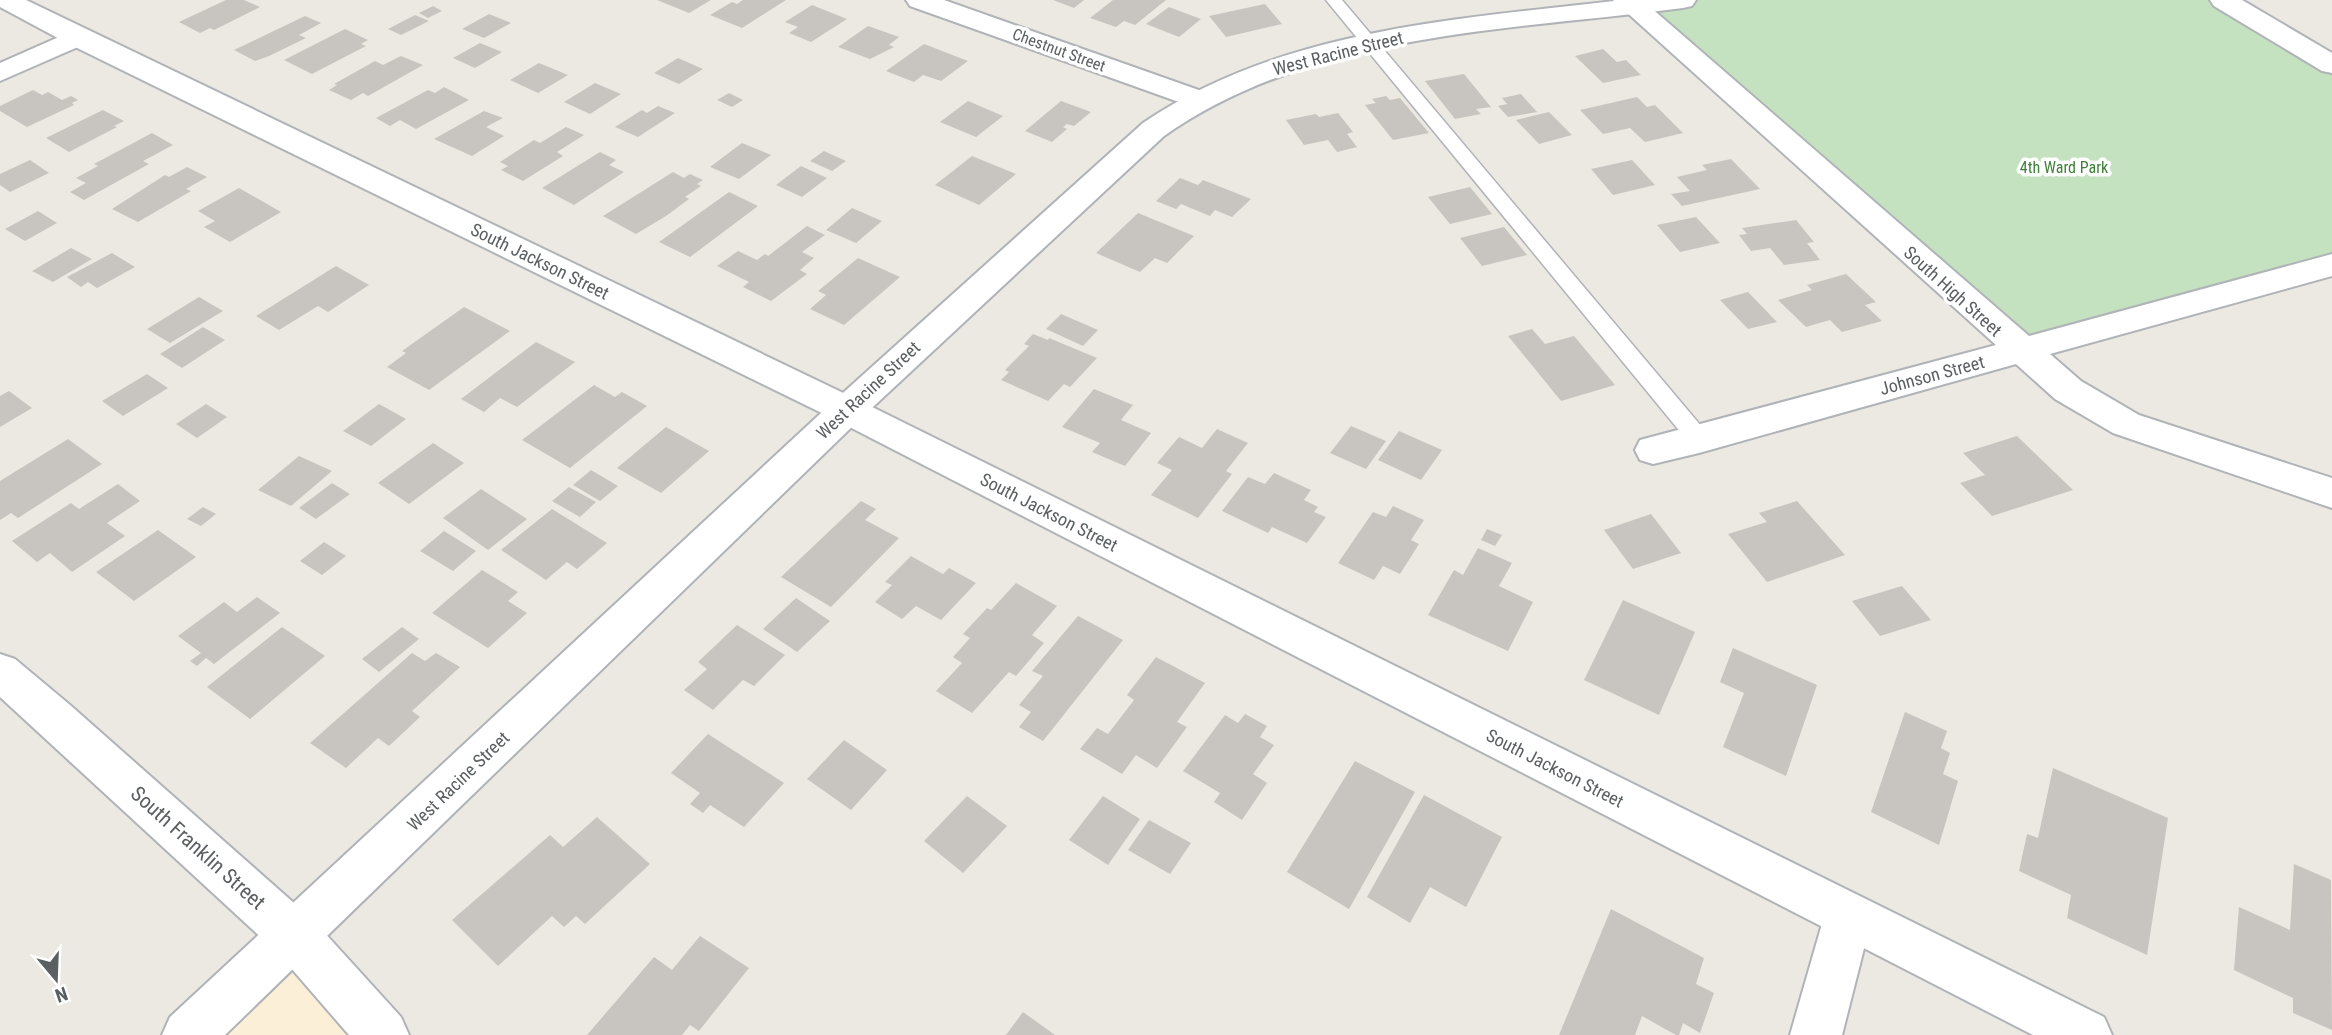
<svg xmlns="http://www.w3.org/2000/svg" width="2332" height="1035" font-family="'Roboto Condensed',sans-serif">
<style>
.commercial{fill:#fbefd8}
.green{fill:#c4e2c0}
.building{fill:#c8c4bf}
.lines{fill:none;stroke-linecap:round;stroke-linejoin:round}
.service-casing{stroke:#b0b3b7;stroke-width:3}
.minor-casing{stroke:#b0b3b7;stroke-width:4}
.tertiary-casing{stroke:#b0b3b7;stroke-width:4}
.secondary-casing{stroke:#afb3b7;stroke-width:4}
.service{fill:#fff;fill-rule:evenodd}
.minor{fill:#fff;fill-rule:evenodd}
.tertiary{fill:#fff;fill-rule:evenodd}
.secondary{fill:#fff;fill-rule:evenodd}
.labels{text-anchor:middle;dominant-baseline:central;stroke-width:7;stroke-linejoin:round;paint-order:stroke}
.far-street-label{font-size:16px;fill:#5a5f62;stroke:#fff}
.far-park-label{font-size:16px;fill:#3f813a;stroke:#fff}
.street-label{font-size:18px;fill:#5a5f62;stroke:#fff}
.near-street-label{font-size:21px;fill:#5a5f62;stroke:#fff}
</style>
<rect width="100%" height="100%" fill="#ece9e2"/>
<!-- commercial -->
<path class="commercial" d="M295,936L383,1035H188Z"/>
<!-- green -->
<path class="green" d="M1683,0H2223L2332,65V265L2021,351L1634,7Z"/>
<!-- building -->
<path class="building" d="M226,0H244L260,7L214,30L210,28L200,33L179,22Z
M657,0H711L689,13Z
M743,0H786L742,28L710,15L732,2L737,4Z
M1053,0H1084L1074,8Z
M1113,0H1166L1135,25L1124,21L1116,27L1090,18Z
M1265,4L1282,24L1226,37L1209,16Z
M812,5L847,19L811,42L789,33L798,27L785,22Z
M433,6L442,11L428,18L419,13Z
M1169,7L1201,19L1179,37L1146,24Z
M489,14L511,23L484,38L462,29Z
M415,15L429,21L401,35L388,29Z
M305,16L321,23L299,35L306,38L269,56L255,61L234,50Z
M868,26L899,37L889,45L894,47L870,59L838,47Z
M345,29L368,40L361,44L366,46L312,74L284,60Z
M480,43L502,52L475,68L453,58Z
M924,44L968,61L941,81L923,75L914,82L886,71Z
M1603,49L1617,62L1626,60L1641,75L1603,83L1575,56Z
M401,56L423,65L368,96L363,93L351,100L329,90L337,85L334,84L375,61L383,65Z
M678,58L703,69L679,84L654,73Z
M539,63L568,75L538,93L510,80Z
M1464,74L1491,107L1476,109L1481,114L1455,119L1425,81Z
M595,83L621,94L590,114L564,102Z
M444,87L469,100L416,129L400,120L390,126L376,118L428,90L435,93Z
M33,90L42,95L48,92L62,100L71,96L78,100L72,103L74,105L27,127L0,111V106Z
M729,93L743,100L732,107L717,100Z
M1521,94L1537,112L1508,117L1498,106L1507,104L1502,98Z
M1386,96L1390,100L1400,98L1429,133L1393,140L1365,105L1376,103L1372,99Z
M1637,97L1647,107L1655,105L1683,133L1645,142L1630,128L1603,134L1580,110Z
M968,101L1003,116L976,137L940,122Z
M1061,101L1091,112L1074,126L1067,124L1063,127L1067,129L1052,142L1025,131Z
M658,106L675,113L638,137L615,127L642,110L647,113Z
M103,110L124,121L114,126L117,127L69,152L46,138Z
M484,111L503,118L486,127L504,136L472,156L434,139Z
M1549,112L1572,135L1539,144L1516,120Z
M1338,113L1353,132L1347,134L1357,147L1337,152L1328,140L1304,145L1286,120L1316,114L1319,117Z
M566,127L584,135L557,152L563,156L523,181L501,170L508,166L500,162L534,140L540,143Z
M152,133L173,145L143,161L149,164L84,200L70,192L86,183L76,178L98,166L94,164Z
M742,143L771,155L739,179L710,167Z
M824,151L846,161L832,171L810,161Z
M600,152L616,160L609,165L624,172L574,205L542,188Z
M972,156L1016,174L979,205L935,185Z
M1731,159L1760,189L1682,206L1671,194L1690,191L1677,177L1707,170L1702,165Z
M30,160L49,173L10,192L0,185V174Z
M1632,160L1655,185L1613,195L1591,169Z
M801,166L827,178L802,197L776,185Z
M187,167L207,177L186,189L191,191L138,222L112,209L165,175L169,177Z
M673,172L684,178L690,174L703,180L697,184L701,186L685,197L689,199L666,216L636,234L603,216Z
M1180,178L1198,185L1203,180L1251,199L1232,217L1215,210L1210,216L1181,204L1176,209L1156,201Z
M1470,187L1492,214L1450,224L1428,197Z
M239,188L281,212L230,242L204,227L215,221L198,211Z
M729,192L758,206L690,257L659,242Z
M852,208L882,221L856,243L826,230Z
M38,211L57,223L25,241L5,229Z
M1138,213L1194,236L1167,263L1155,258L1140,272L1096,253Z
M1696,217L1720,243L1680,252L1657,225Z
M1796,220L1814,242L1807,243L1820,260L1784,265L1770,248L1751,251L1739,235L1747,234L1742,228Z
M807,226L825,235L802,252L814,258L800,270L807,274L771,301L743,287L749,282L717,266L738,251L757,260L765,254L768,256Z
M1504,227L1527,255L1482,266L1460,238Z
M71,248L92,259L53,282L32,271Z
M112,253L135,267L97,288L88,282L81,287L67,277Z
M858,258L900,277L844,325L810,309L826,295L818,291Z
M336,266L369,285L328,312L318,306L279,330L256,316Z
M1846,274L1876,302L1865,305L1882,321L1842,332L1830,320L1806,327L1778,300L1812,290L1807,285Z
M1748,292L1777,322L1748,329L1720,300Z
M199,297L223,311L170,343L147,329Z
M464,307L510,331L429,390L387,367L406,353L402,351Z
M1061,314L1098,330L1083,346L1046,329Z
M203,327L225,340L182,368L160,354Z
M1532,329L1545,344L1574,336L1615,385L1561,401L1508,336Z
M1033,334L1048,340L1049,338L1097,358L1070,387L1064,384L1048,401L1001,380L1009,372L1005,370L1029,346L1024,344Z
M536,342L575,362L517,407L500,398L484,412L461,399Z
M147,374L168,388L123,416L102,401Z
M594,385L615,397L622,392L647,406L570,468L522,440Z
M1094,389L1133,405L1121,420L1151,433L1125,466L1092,452L1100,443L1062,427Z
M9,391L32,408L0,427V396Z
M206,404L227,417L197,438L176,424Z
M379,404L406,419L371,446L343,431Z
M1351,426L1386,441L1366,469L1330,453Z
M666,427L709,451L661,493L617,468Z
M1217,429L1248,443L1226,471L1232,474L1198,518L1151,495L1172,470L1157,463L1179,437L1202,448Z
M1399,431L1442,450L1421,480L1378,460Z
M2017,436L2073,490L1992,516L1960,483L1985,475L1963,453Z
M68,439L102,464L18,518L11,513L0,520V481Z
M433,443L464,463L409,504L378,483Z
M299,456L332,471L291,506L258,490Z
M591,470L618,486L600,501L573,485Z
M1274,473L1311,490L1304,500L1318,507L1314,512L1326,517L1307,543L1272,527L1268,533L1222,511L1248,477L1265,484Z
M332,483L350,494L316,519L299,508Z
M118,484L140,501L107,523L125,536L72,572L50,553L37,562L12,541L71,503L79,509Z
M569,487L596,502L580,517L552,501Z
M481,489L527,519L488,550L443,518Z
M861,501L876,509L865,520L899,538L831,607L781,577Z
M1797,501L1845,555L1767,582L1728,534L1767,522L1759,513Z
M1393,506L1424,520L1411,540L1419,544L1400,574L1383,566L1374,580L1338,563L1373,512L1386,517Z
M203,507L216,514L201,526L187,519Z
M552,509L607,543L577,569L567,562L546,580L501,550Z
M1651,514L1681,553L1633,569L1604,530Z
M1487,529L1502,535L1495,546L1481,540Z
M158,530L196,557L134,601L96,572Z
M444,531L476,551L453,571L420,551Z
M324,542L346,556L322,575L300,561Z
M1478,548L1512,563L1499,586L1533,602L1508,651L1428,615L1454,570L1463,575Z
M911,556L943,574L949,568L976,583L941,620L916,606L902,619L875,602L892,585L885,582Z
M482,570L518,592L508,601L527,613L488,648L432,613Z
M1016,583L1057,606L1032,635L1044,643L1016,676L1009,672L972,713L936,691L962,663L953,657L970,638L963,634L987,608L991,610Z
M1902,586L1931,620L1880,636L1852,601Z
M257,597L280,613L214,664L206,658L197,666L190,661L201,653L178,636L224,602L237,612Z
M796,598L830,621L797,652L763,629Z
M1623,600L1695,632L1659,715L1584,680Z
M1078,616L1123,640L1043,741L1019,727L1031,712L1019,705L1043,676L1032,671Z
M737,625L785,655L754,686L743,680L713,710L684,690L707,669L698,662Z
M282,627L325,656L250,719L207,687Z
M402,627L419,639L379,672L362,659Z
M1733,648L1817,685L1786,776L1723,747L1744,693L1720,682Z
M412,653L425,661L436,653L460,667L412,711L420,717L389,746L378,738L346,768L310,743Z
M1156,657L1205,683L1177,722L1187,727L1157,768L1136,755L1122,774L1080,749L1097,728L1108,734L1134,700L1127,695Z
M1905,712L1947,731L1941,748L1950,753L1943,774L1958,781L1939,845L1871,812Z
M1245,714L1267,726L1260,737L1274,745L1253,774L1267,783L1242,820L1214,802L1220,793L1183,771L1225,715L1238,723Z
M708,734L784,783L744,827L710,805L703,813L690,804L700,793L671,773Z
M844,740L887,770L851,810L807,779Z
M1355,761L1415,792L1349,909L1287,872Z
M2053,768L2168,818L2147,955L2067,918L2071,895L2019,871L2027,834L2038,838Z
M1424,795L1502,837L1466,907L1430,887L1410,923L1367,897Z
M967,796L1007,826L963,873L924,841Z
M1103,796L1140,819L1108,865L1069,840Z
M597,817L650,864L585,924L576,916L564,927L552,916L498,966L452,920L550,835L563,847Z
M1149,820L1191,843L1170,874L1128,850Z
M2294,864L2331,880L2332,1030L2293,1013V998L2234,970L2239,907L2290,930Z
M1611,909L1704,958L1696,984L1714,993L1700,1033L1683,1023L1679,1035H1676L1642,1016L1635,1035H1559Z
M700,936L749,968L699,1031L690,1025L682,1035H587L654,957L672,970Z
M1023,1012L1055,1035H1006Z"/>
<g class="lines">
<defs>
<path id="service" d="M1326,0H1342L1707,433L1710,439L1707,445L1699,447L1691,445Z"/>
<path id="minor" d="M906,0H944L1210,94L1214,100L1210,106L1200,109L1190,106L910,6Z
M1613,0H1642L2029,336L2332,254V276L2050,354L2081,381L2139,415L2332,478V508L2113,433L2055,399L2016,364L1699,453L1653,464L1640,460L1635,450L1640,440L1996,345Z
M2210,0H2242L2332,53V73L2322,71L2214,6Z
M77,29L87,31L90,37L87,43L0,81V63Z
M0,654L15,659L70,705L312,919L401,1017L409,1035H349L278,953L0,697Z
M1848,894L1865,900L1872,917L1842,1035H1790L1824,917L1831,900Z"/>
<path id="tertiary" d="M0,0H26L860,401L2104,1017L2112,1035H2033L834,419L67,43L0,7Z"/>
<path id="secondary" d="M1623,0H1696L1692,6L1683,8C1508,31 1314,31 1164,136L860,419L225,1035H162L170,1017L834,401L1143,123C1283,28 1459,19 1623,0Z"/>
</defs>
<!-- service casing -->
<use href="#service" class="service-casing"/>
<!-- minor casing -->
<use href="#minor" class="minor-casing"/>
<!-- tertiary casing -->
<use href="#tertiary" class="tertiary-casing"/>
<!-- secondary casing -->
<use href="#secondary" class="secondary-casing"/>
<!-- service -->
<use href="#service" class="service"/>
<!-- minor -->
<use href="#minor" class="minor"/>
<!-- tertiary -->
<use href="#tertiary" class="tertiary"/>
<!-- secondary -->
<use href="#secondary" class="secondary"/>
</g>
<g class="labels">
<!-- far-street labels -->
<g class="far-street-label">
<text transform="translate(1059 50) rotate(20)">Chestnut Street</text>
</g>
<!-- far-park labels -->
<g class="far-park-label">
<text x="2064" y="167">4th Ward Park</text>
</g>
<!-- street labels -->
<g class="street-label">
<text transform="translate(1338 53) rotate(-14)">West Racine Street</text>
<text transform="translate(540 261) rotate(26)">South Jackson Street</text>
<text transform="translate(1953 291) rotate(42)">South High Street</text>
<text transform="translate(1932 375) rotate(-15)">Johnson Street</text>
<text transform="translate(868 390) rotate(-43)">West Racine Street</text>
<text transform="translate(1049 512) rotate(27)">South Jackson Street</text>
<text transform="translate(1555 768) rotate(27)">South Jackson Street</text>
<text transform="translate(458 781) rotate(-44)">West Racine Street</text>
</g>
<!-- near-street labels -->
<g class="near-street-label">
<text transform="translate(198 848) rotate(42)">South Franklin Street</text>
</g>
</g>
<!-- north arrow -->
<g transform="translate(56 979) rotate(161)" stroke="#ffffff" stroke-width="5" paint-order="stroke">
<path d="M0-5L12 26L0 18L-12 26Z" fill="#5a5f62"/>
<text y="-10" font-size="19" font-weight="bold" text-anchor="middle" fill="#5a5f62">N</text>
</g>
</svg>
